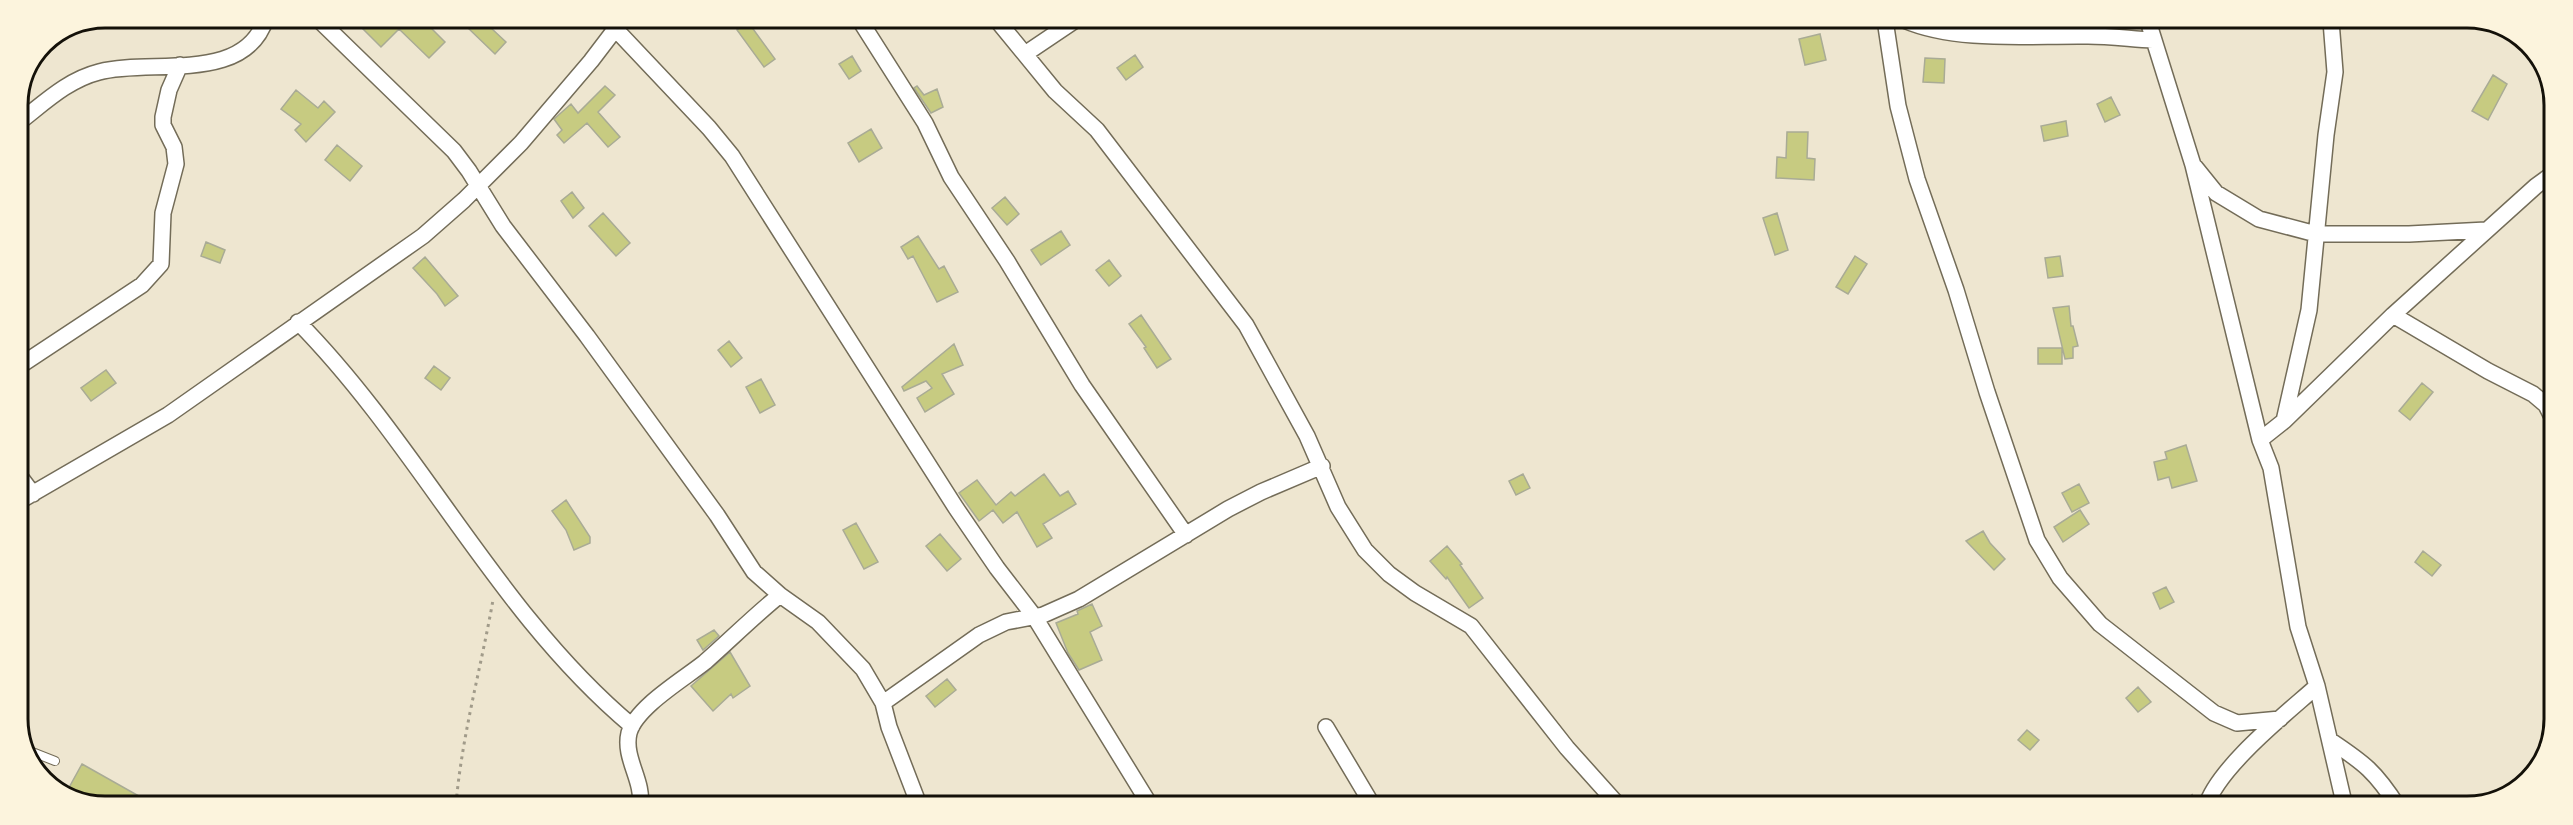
<svg xmlns="http://www.w3.org/2000/svg" width="2573" height="825" font-family="'Playfair Display',serif">
<style>
.building{fill:#c7cb81;stroke:#a9ab95;stroke-width:1.5}
.lines{fill:none;stroke-linecap:round;stroke-linejoin:round}
.lane-casing{stroke:#736c58;stroke-width:10}
.street-casing{stroke:#736c58;stroke-width:18}
.path{stroke:#a19b8a;stroke-width:3;stroke-dasharray:3 4.5;stroke-linecap:butt}
.lane{stroke:#fff;stroke-width:8}
.street{stroke:#fff;stroke-width:15}
.rim{fill:none;stroke:#141109;stroke-width:3}
</style>
<rect width="100%" height="100%" fill="#eee6d0"/>
<!-- building -->
<path class="building" d="M370,18H421L445,42L429,58L399,29L381,47L361,27Z
M477,18L499,19L491,28L506,42L495,54L468,28Z
M748,22L775,59L764,67L737,30Z
M1820,34L1826,60L1805,65L1799,39Z
M1135,55L1143,67L1126,80L1117,68Z
M852,56L861,71L849,79L839,64Z
M1925,58L1945,59L1944,83L1923,82Z
M2493,75L2507,84L2488,120L2472,111Z
M605,86L615,95L598,112L620,137L608,147L587,123L564,143L557,135L562,130L554,119L571,104L578,113Z
M917,86L924,95L937,89L943,107L931,113L914,88Z
M296,90L318,108L324,101L335,112L306,142L295,130L301,124L281,109Z
M2111,97L2120,115L2105,122L2097,104Z
M2066,121L2068,136L2044,141L2041,126Z
M871,129L882,148L859,162L848,143Z
M1787,132H1808L1807,158L1815,159L1814,180L1776,178L1777,157L1786,158Z
M337,145L362,166L350,181L325,160Z
M572,192L584,208L573,218L561,201Z
M1005,197L1019,214L1007,225L992,208Z
M603,213L630,243L616,256L589,226Z
M1777,213L1788,250L1775,255L1763,218Z
M1061,231L1070,245L1041,265L1031,250Z
M918,236L939,269L944,266L958,292L937,302L913,256L908,259L901,247Z
M206,242L225,250L220,263L201,256Z
M1855,256L1867,264L1848,294L1836,287Z
M2060,256L2063,276L2048,278L2045,258Z
M425,257L458,296L445,306L437,294L413,268Z
M1109,260L1121,276L1109,286L1096,270Z
M2069,306L2071,326H2073L2078,346L2073,347V358L2065,359L2053,308Z
M1141,315L1171,359L1157,368L1144,348L1146,347L1129,324Z
M729,341L742,358L731,367L718,350Z
M954,344L963,365L942,374L954,394L925,412L917,398L932,388L926,381L904,391L902,387Z
M2038,348H2062V364H2038Z
M434,366L450,378L441,390L425,378Z
M106,370L116,383L91,401L81,388Z
M761,379L775,405L760,413L746,387Z
M2422,383L2433,392L2410,420L2399,411Z
M2186,445L2197,481L2172,488L2169,477L2158,480L2154,462L2167,459L2165,452Z
M1044,474L1060,496L1068,491L1076,504L1043,524L1052,538L1037,547L1017,512L1003,523L993,510L979,521L959,493L977,480L996,505L1011,492L1015,496Z
M1523,474L1530,488L1516,495L1509,481Z
M2079,484L2089,503L2072,512L2062,493Z
M566,500L590,537V543L574,550L566,530L552,511Z
M2080,510L2089,524L2063,542L2054,527Z
M856,523L878,562L864,569L843,530Z
M1983,531L1990,543L2005,559L1994,570L1966,541Z
M940,534L961,559L947,571L926,546Z
M1447,546L1462,564L1460,565L1483,598L1469,608L1447,577L1446,579L1430,561Z
M2423,551L2441,565L2432,576L2415,562Z
M2166,587L2174,602L2160,609L2153,593Z
M1092,604L1102,626L1090,632L1102,660L1079,670L1068,653L1056,623L1078,614L1077,611Z
M714,630L719,636L703,650L697,640Z
M730,652L750,686L733,698L731,694L713,711L691,686Z
M947,679L956,690L935,707L926,696Z
M2138,687L2151,702L2138,712L2126,698Z
M2027,730L2039,740L2030,750L2018,740Z
M82,764L153,804H82L66,793Z"/>
<g class="lines">
<defs>
<path id="lane" d="M27,750L55,761"/>
<path id="street" d="M317,18L454,151L469,171L503,226L587,336L717,515L754,572L780,595L818,622L863,669L883,703L889,727L919,805
M606,19L709,128L732,156L956,508L997,568L1034,616L1150,805
M859,19L925,123L951,177L1007,261L1082,385L1186,535
M996,19L1055,91L1097,130L1246,325L1307,436L1338,507L1365,550L1389,574L1415,593L1471,626L1567,748L1619,806
M1885,20L1898,106L1917,179L1956,290L1987,392L2037,540L2060,578L2100,624L2214,713L2237,723L2280,719
M1904,20C1958,43 2030,35 2088,36C2110,36 2132,39 2153,40
M2148,21L2193,165L2260,440L2271,468L2298,627L2317,686L2345,807
M1025,54L1077,19
M18,123C43,104 67,80 99,72C151,58 245,85 266,18
M2195,167L2216,193L2259,219L2316,234H2409L2486,230
M2393,315L2488,371L2533,394L2546,405L2553,419
M298,322C421,447 497,613 632,726
M18,367L142,285L161,264L163,213L176,164L174,147L163,125V117L169,90L180,65
M2284,421L2309,310L2326,135L2335,72L2331,21
M2260,440L2284,421L2393,315L2536,186L2554,173
M18,474L33,494
M18,502L168,415L423,236L464,200L521,143L591,61L623,19
M883,703L979,635L1006,622L1043,615L1079,599L1228,509L1261,492L1322,466
M1326,727L1373,806
M2331,741C2364,763 2376,772 2398,807
M640,805C644,781 623,758 629,733C636,707 684,679 705,662C730,640 754,616 780,595
M2206,807C2217,768 2287,713 2317,686"/>
</defs>
<!-- lane casing -->
<use href="#lane" class="lane-casing"/>
<!-- street casing -->
<use href="#street" class="street-casing"/>
<!-- path -->
<path class="path" d="M456,804C462,735 481,668 493,600
M2164,807L2193,795"/>
<!-- lane -->
<use href="#lane" class="lane"/>
<!-- street -->
<use href="#street" class="street"/>
</g>
<!-- crop -->
<path d="M0 0H2573V825H0ZM105 28H2467A77 77 0 0 1 2544 105V719A77 77 0 0 1 2467 796H105A77 77 0 0 1 28 719V105A77 77 0 0 1 105 28Z" fill="#fcf4dd" fill-rule="evenodd"/>
<path class="rim" d="M105 28H2467A77 77 0 0 1 2544 105V719A77 77 0 0 1 2467 796H105A77 77 0 0 1 28 719V105A77 77 0 0 1 105 28Z"/>
</svg>
